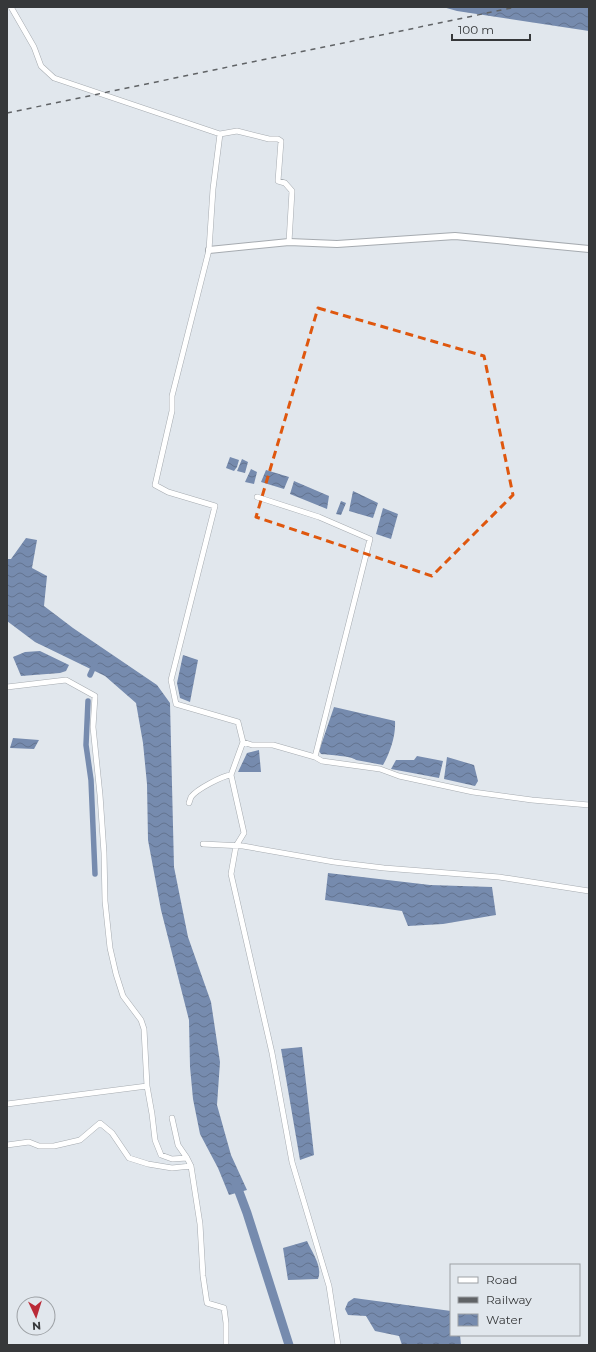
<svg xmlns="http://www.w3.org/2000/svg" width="596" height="1352" font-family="Montserrat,sans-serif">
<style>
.water{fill:url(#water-waves)}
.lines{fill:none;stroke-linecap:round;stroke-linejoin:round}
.canal{stroke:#768bae;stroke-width:5.5}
.river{stroke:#768bae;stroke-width:9}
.minor-casing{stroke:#a6abb0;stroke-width:6}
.tertiary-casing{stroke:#a6abb0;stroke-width:8}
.minor{stroke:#fff;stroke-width:5}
.tertiary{stroke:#fff;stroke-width:6}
.rail{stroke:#606366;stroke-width:1.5;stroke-dasharray:5 5;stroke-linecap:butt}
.marked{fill:none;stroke:#df570e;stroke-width:3;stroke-dasharray:8 5;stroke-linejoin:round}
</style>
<defs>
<pattern id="water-waves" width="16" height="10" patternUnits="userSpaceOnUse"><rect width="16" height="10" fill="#768bae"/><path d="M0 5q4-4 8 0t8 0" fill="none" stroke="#62738f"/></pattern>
</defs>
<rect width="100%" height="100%" fill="#e1e7ed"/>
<!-- water -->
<path class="water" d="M443,7H589V31L457,11Z
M230,457L239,460L237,467L234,471L226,468Z
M242,459L248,462L245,473L237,471Z
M251,469L257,472L254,484L245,482Z
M266,470L289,477L284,489L261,482Z
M294,481L329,496L327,509L290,494Z
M353,491L378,503L373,518L349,511Z
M341,501L346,503L341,515L336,514Z
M383,508L398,514L391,539L376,534Z
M26,538L37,540L32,568L47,576L44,606L73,628L157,685L170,703L174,867L188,937L211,1002L220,1062L217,1105L231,1155L247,1190L229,1195L218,1168L200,1134L193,1099L190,1067L189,1020L161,910L148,840L147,784L143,743L136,703L105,676L35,642L7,621V559H11Z
M40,651L69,665L66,671L60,673L21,676L13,657L25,652Z
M183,655L198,660L190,702L180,698L177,683Z
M334,707L395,721C396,735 390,753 383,765L356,760C352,756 329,755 321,754L319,751Z
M13,738L39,740L34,749L10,748Z
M259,750L261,772H238L247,753Z
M417,756L443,761L439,778L391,769L396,760H414Z
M447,757L474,765L478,781L475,786L444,779Z
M328,873L430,885L492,887L496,915L443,924L408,926L402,911L325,900Z
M302,1047L314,1155L300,1160L281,1049Z
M307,1241C312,1252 323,1267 318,1279L288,1280L283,1248Z
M354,1298L451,1311V1335H460L461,1345H402L399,1336L375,1331L366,1316L348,1315L345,1309L348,1302Z"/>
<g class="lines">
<!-- canal -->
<path class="canal" d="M90,675L95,664
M88,701L86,745L91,780L95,874"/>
<!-- river -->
<path class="river" d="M235,1181L247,1213L289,1345"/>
<defs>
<path id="minor" d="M11,7L34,47L41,66L54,78L220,134L213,189L209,250L172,396V411L155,485L168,492L215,506L171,680L176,704L238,722L243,742L231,775L244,833L236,846L231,874L272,1053L292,1162L329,1286L338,1345
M220,134L237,131L269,139H278L281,141L278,181L285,183L292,191L289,242
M257,497L319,517L370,539L315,757
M7,687L66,680L95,696L93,727L100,795L104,853L105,901L110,948L116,974L123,996L141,1020L144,1029L147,1086
M243,742L252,745H273L315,757L322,761L380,769L399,776L473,792L532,800L589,805
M189,803C189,803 191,797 191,797C197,789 222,776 231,775
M203,844L243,846L334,862L384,868L499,877L589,891
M7,1104L147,1086L152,1114L155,1140L161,1155L172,1159L187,1158L191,1166L200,1224L203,1276L207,1303L224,1308L226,1323V1345
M172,1118L178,1145L187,1158
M7,1145L29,1142L39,1146H54L80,1140L100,1123L112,1133L129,1158L148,1164L172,1168L191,1166"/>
<path id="tertiary" d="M209,250L289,242L337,244L455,236L589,249"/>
</defs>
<!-- minor casing -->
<use href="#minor" class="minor-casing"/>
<!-- tertiary casing -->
<use href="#tertiary" class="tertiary-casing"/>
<!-- minor -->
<use href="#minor" class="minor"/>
<!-- tertiary -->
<use href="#tertiary" class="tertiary"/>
<!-- rail -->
<path class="rail" d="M7,113L516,7"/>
</g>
<!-- marked area -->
<path class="marked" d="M318,308L484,356L513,495L432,576L256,517Z"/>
<!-- border -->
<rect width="596" height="1352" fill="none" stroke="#36383a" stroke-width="16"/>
<!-- legend -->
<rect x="450" y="1264" width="130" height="72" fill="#e1e7ed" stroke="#9da1a5"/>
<rect x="458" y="1277" width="20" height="6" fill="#ffffff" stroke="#9da1a5"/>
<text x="486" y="1284" font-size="12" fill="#36383a">Road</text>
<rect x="458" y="1297" width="20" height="6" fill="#606366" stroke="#9da1a5"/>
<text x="486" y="1304" font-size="12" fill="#36383a">Railway</text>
<rect x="458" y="1314" width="20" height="12" fill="url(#water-waves)" stroke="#9da1a5"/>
<text x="486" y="1324" font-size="12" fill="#36383a">Water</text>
<!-- north arrow -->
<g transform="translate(36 1316) rotate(176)"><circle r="19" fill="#e1e7ed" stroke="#9da1a5"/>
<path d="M0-3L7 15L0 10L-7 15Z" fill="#ba2a37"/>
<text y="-6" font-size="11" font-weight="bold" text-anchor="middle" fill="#36383a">N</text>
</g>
<!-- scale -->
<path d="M452 34v6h78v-6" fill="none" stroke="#36383a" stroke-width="2"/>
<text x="458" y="34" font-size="12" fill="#36383a" stroke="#e1e7ed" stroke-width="3" paint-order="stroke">100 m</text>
</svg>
